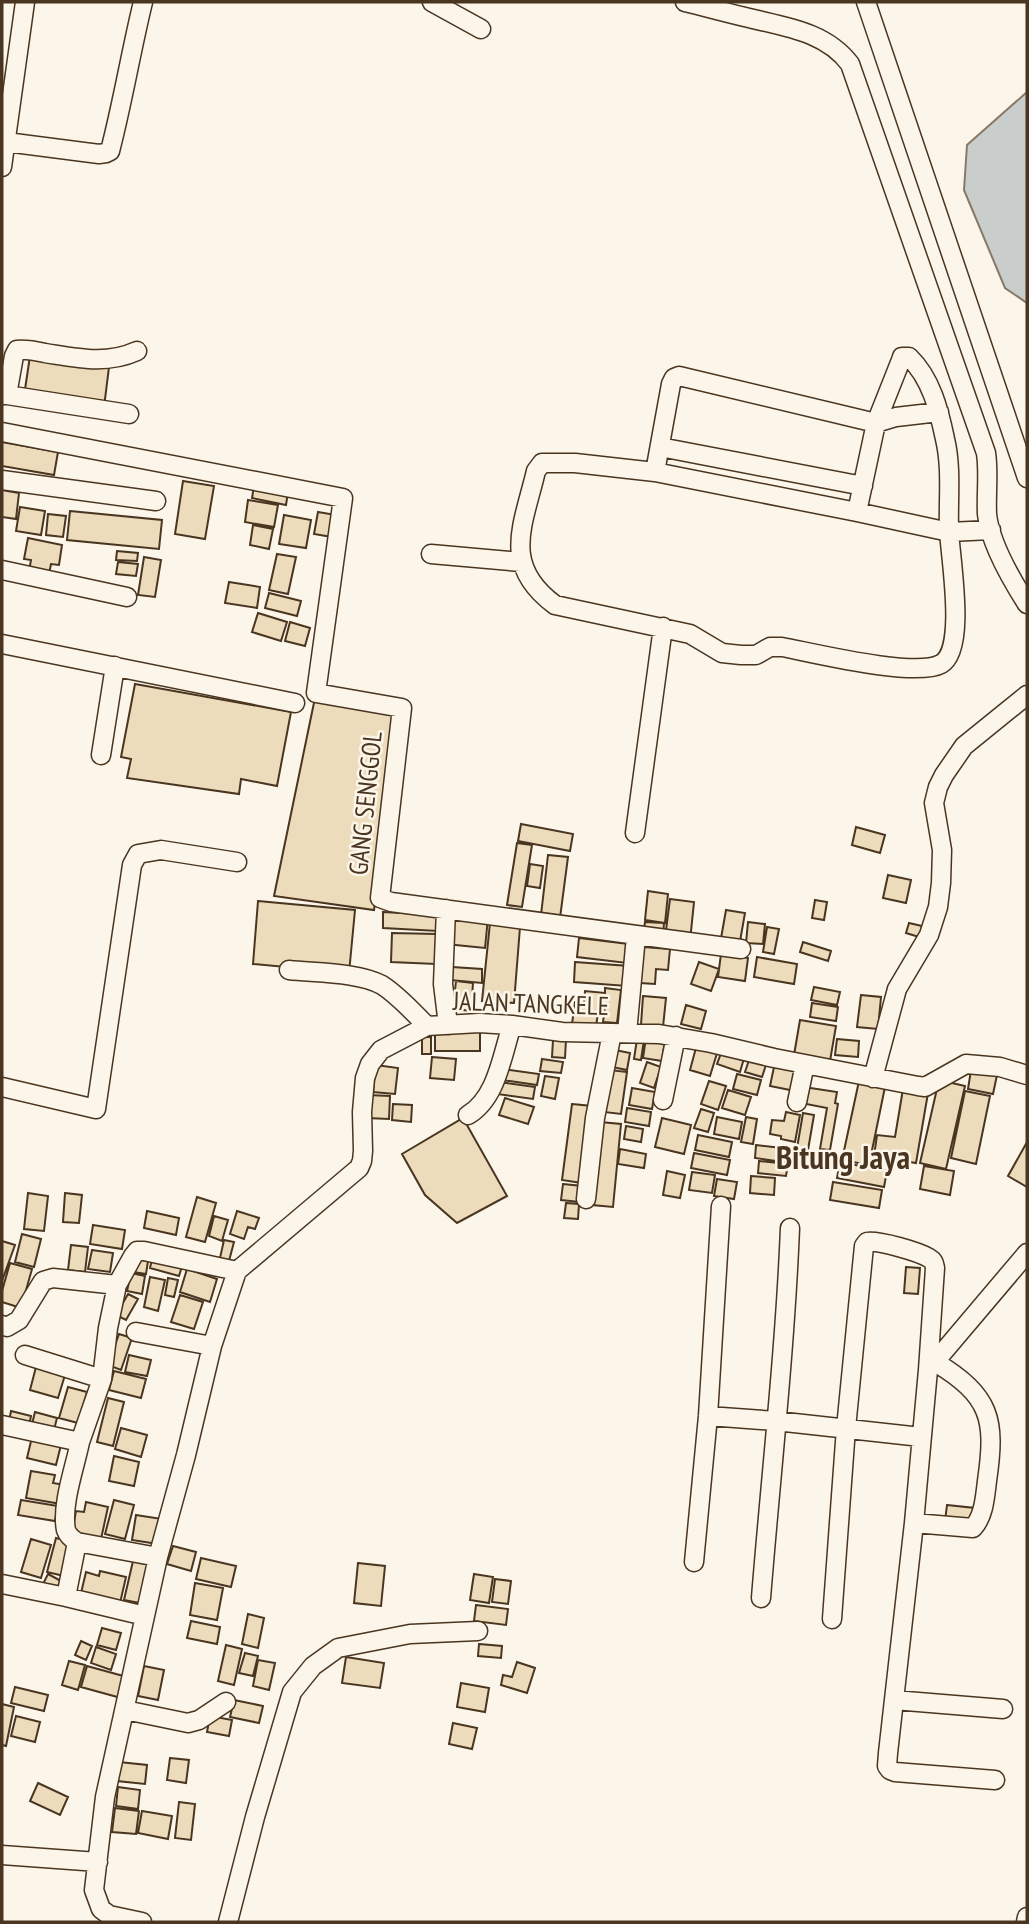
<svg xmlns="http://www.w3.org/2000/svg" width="1029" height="1924" font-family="'PT Sans Narrow',sans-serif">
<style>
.water{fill:#c9cecd;stroke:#887966;stroke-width:2}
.building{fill:#ecdcbc;stroke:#4a3520;stroke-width:2}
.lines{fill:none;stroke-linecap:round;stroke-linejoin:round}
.minor-casing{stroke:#4a3520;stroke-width:21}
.minor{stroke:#fbf6e9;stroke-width:18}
.labels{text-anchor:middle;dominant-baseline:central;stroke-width:5;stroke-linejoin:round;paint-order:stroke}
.street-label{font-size:26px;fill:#4a3520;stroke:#fbf6e9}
.district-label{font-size:33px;font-weight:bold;fill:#4a3520;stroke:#fbf6e9}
</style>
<rect width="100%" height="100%" fill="#fbf6e9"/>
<!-- water -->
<path class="water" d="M1027,92V303L1005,288L964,190L967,145Z"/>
<!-- building -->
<path class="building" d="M30,356L109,367L104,407L24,396Z
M2,442L58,452L54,475L2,466Z
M183,481L214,486L205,539L175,534Z
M254,486L288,492L286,505L252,498Z
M2,490L19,493L16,519L2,517Z
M248,500L278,505L274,527L245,522Z
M20,507L45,511L41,535L16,531Z
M70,511L162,520L159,549L67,540Z
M318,512L336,515L332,537L314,534Z
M48,514L66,516L63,537L46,535Z
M284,515L311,520L306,548L279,544Z
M253,525L273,529L269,549L250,545Z
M28,538L62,545L59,565L51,564L49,574L29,571L31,560L24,559Z
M117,551L138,553L137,561L116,560Z
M277,554L296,557L288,594L269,590Z
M144,557L161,560L155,597L138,595Z
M118,562L138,564L136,576L116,574Z
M229,582L260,587L257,608L225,603Z
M269,593L301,601L297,616L265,608Z
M258,613L287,622L281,641L252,632Z
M290,622L310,628L305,646L285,641Z
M135,684L291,712L277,786L241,779L239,794L127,778L131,759L121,757Z
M316,693L402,708L374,910L274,896Z
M521,824L573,834L570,851L518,841Z
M856,827L885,835L880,853L852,845Z
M517,843L532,845L522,907L507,905Z
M548,855L568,857L560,918L541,915Z
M530,864L543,866L540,888L527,886Z
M888,875L911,880L906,903L883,898Z
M648,891L668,894L665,923L645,920Z
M670,899L694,902L690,941L665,938Z
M815,900L827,902L824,920L812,918Z
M258,901L355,910L349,973L253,964Z
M726,910L745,913L739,947L720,944Z
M383,912L439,915L438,931L383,928Z
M449,914L488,918L485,948L446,944Z
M645,922L664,923L663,937L643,936Z
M748,922L765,924L763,944L746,943Z
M490,923L520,927L514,1003L482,1001Z
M909,923L922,926L919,937L906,933Z
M767,927L779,929L774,954L763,952Z
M392,933L437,934L436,964L391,962Z
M579,938L629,944L627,963L577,957Z
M803,942L831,951L828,961L800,952Z
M643,947L670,949L668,970L656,969L655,984L640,983Z
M721,954L748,958L745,981L718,977Z
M757,957L797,964L794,984L754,977Z
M575,962L629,966L627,986L574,982Z
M699,962L719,969L711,991L691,984Z
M452,967L482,969V983L450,980Z
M456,981L473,983L471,1011L453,1009Z
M814,987L840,992L837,1005L811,1000Z
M605,988L621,990L617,1023L603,1022L605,1007H599L596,1026L572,1024L575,1002L584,1003L585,991L605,993Z
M861,995L881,997L878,1029L857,1027Z
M643,996L666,998L663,1027L641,1025Z
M812,1003L838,1007L836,1021L810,1017Z
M686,1005L706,1011L701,1029L681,1024Z
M800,1020L836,1026L830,1061L794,1055Z
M435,1030H480V1051H435Z
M422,1037H431V1054H422Z
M646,1037L665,1040L662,1061L643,1058Z
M637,1039L644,1040L641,1060L634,1059Z
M837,1039L859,1041L858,1057L835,1055Z
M553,1040H566L565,1058L552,1057Z
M697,1044L718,1050L710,1076L690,1070Z
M723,1048L745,1055L740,1072L717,1064Z
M615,1050L630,1053L627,1070L612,1067Z
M432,1057L456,1059L454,1080L430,1078Z
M750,1057L767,1062L762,1077L745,1072Z
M542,1059L563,1062L561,1073L540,1071Z
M647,1062L661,1067L654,1088L640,1083Z
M376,1065L398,1068L395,1094L373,1092Z
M774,1067L799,1072L795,1091L770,1086Z
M503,1069L539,1074L537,1085L502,1080Z
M610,1070L627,1072L621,1114L604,1112Z
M971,1070L997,1075L993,1094L968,1089Z
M737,1074L761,1080L757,1095L733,1089Z
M545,1076L559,1078L555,1099L541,1096Z
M939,1080L965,1086L946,1169L920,1163Z
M709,1081L726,1086L718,1110L701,1104Z
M859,1081L885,1087L869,1165L842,1160Z
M499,1082L535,1087L533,1099L497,1094Z
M804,1087L837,1092L835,1103L838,1104L830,1150L820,1149L827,1108L801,1103Z
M632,1088L655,1092L652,1109L629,1105Z
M903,1089L928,1093L916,1163L874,1156L877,1135L895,1137Z
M728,1090L751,1097L745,1115L722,1108Z
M965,1091L990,1096L976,1164L951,1158Z
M368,1095L390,1096L389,1119L367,1118Z
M505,1098L534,1107L528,1124L499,1115Z
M393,1104L412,1105L411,1122L392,1120Z
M572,1104L592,1106L582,1183L562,1180Z
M627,1108L651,1112L649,1126L625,1122Z
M701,1109L714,1113L708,1132L694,1128Z
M786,1112L800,1115L795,1142L781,1139V1136L770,1134L772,1120L784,1121Z
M803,1113L814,1115L808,1150L797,1148Z
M717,1117L742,1122L739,1139L714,1134Z
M746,1117L757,1119L753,1144L741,1142Z
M463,1118L507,1196L457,1223L425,1195L402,1154Z
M662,1118L691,1125L684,1154L655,1147Z
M600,1122L621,1124L613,1207L592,1205Z
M626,1126L643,1129L641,1142L624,1139Z
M698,1135L732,1142L729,1157L695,1150Z
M1027,1142V1187L1008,1176Z
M756,1145L791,1149L790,1163L755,1158Z
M620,1149L646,1154L644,1168L618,1164Z
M694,1153L730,1160L727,1175L691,1168Z
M759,1161L788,1164L786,1176L758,1173Z
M840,1162L887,1171L884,1187L837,1178Z
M924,1166L954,1171L950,1195L920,1189Z
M667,1171L685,1175L680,1198L663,1195Z
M692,1172L715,1175L712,1193L689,1190Z
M751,1176L775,1178L774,1195L750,1193Z
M717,1179L737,1182L734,1199L714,1196Z
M833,1182L882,1190L879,1208L830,1200Z
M563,1184L582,1186L580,1202L561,1200Z
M28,1193L48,1196L44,1231L24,1229Z
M65,1193L82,1195L79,1223L63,1222Z
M197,1197L216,1203L205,1242L186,1237Z
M566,1203L579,1204L578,1219L564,1218Z
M147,1211L179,1218L176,1235L144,1228Z
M237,1211L259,1218L255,1229L248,1227L244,1239L230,1234Z
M214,1216L228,1220L222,1241L209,1236Z
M93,1225L125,1230L122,1249L90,1244Z
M22,1234L41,1239L34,1267L15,1262Z
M224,1240L234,1242L229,1261L220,1258Z
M2,1241L15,1245L2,1281Z
M71,1245L88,1247L85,1272L68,1270Z
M92,1250L113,1253L110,1272L88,1269Z
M153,1255L183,1263L179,1276L150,1268Z
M136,1259L148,1261L146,1274L133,1272Z
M10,1263L32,1269L21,1308L2,1302V1291Z
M906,1267L920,1268L918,1294L904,1293Z
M187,1269L217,1279L210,1302L180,1292Z
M131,1273L145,1276L142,1294L127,1291Z
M150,1277L165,1280L158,1311L144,1307Z
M168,1278L178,1280L174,1297L165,1295Z
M128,1294L138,1299L126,1320L116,1315Z
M180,1295L203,1302L194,1329L171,1322Z
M119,1334L132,1338L121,1370L108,1365Z
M129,1355L151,1360L147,1376L125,1372Z
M36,1367L65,1375L58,1398L30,1390Z
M114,1371L146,1379L141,1398L109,1390Z
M68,1387L87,1392L78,1423L59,1418Z
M108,1398L124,1402L113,1446L97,1442Z
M11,1411L31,1416L28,1431L8,1426Z
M35,1412L57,1418L53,1434L31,1428Z
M121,1428L147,1435L141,1457L115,1449Z
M32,1437L61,1445L56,1465L27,1458Z
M114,1456L139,1462L134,1486L109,1481Z
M31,1471L55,1475L53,1483L65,1485L61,1504L26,1498Z
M21,1500L58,1506L55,1521L18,1515Z
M114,1500L134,1505L125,1539L105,1534Z
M86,1502L108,1507L101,1539L72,1533L76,1511L84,1512Z
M947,1505L975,1508L973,1524L945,1521Z
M136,1515L162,1519L158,1544L132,1540Z
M56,1538L72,1542L64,1576L47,1572Z
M31,1539L51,1545L41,1578L21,1572Z
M173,1546L196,1552L191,1571L167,1564Z
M201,1558L236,1566L231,1587L196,1579Z
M133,1561L154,1566L145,1604L124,1600Z
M358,1563L385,1566L381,1606L354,1603Z
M100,1571L126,1577L120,1603L81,1593L86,1572L99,1576Z
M48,1574L63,1582L58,1594L42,1586Z
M474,1574L493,1577L489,1603L470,1600Z
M495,1579L511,1581L508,1604L492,1602Z
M195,1583L223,1588L217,1620L190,1615Z
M476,1605L508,1609L506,1625L474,1621Z
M248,1614L264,1618L258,1648L242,1644Z
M191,1621L220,1627L217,1644L187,1638Z
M102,1628L121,1633L116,1650L97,1645Z
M81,1641L92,1646L86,1660L75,1655Z
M479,1644L502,1646L501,1658L478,1656Z
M226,1645L242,1649L234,1685L218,1681Z
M96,1647L116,1654L111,1670L91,1663Z
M245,1653L258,1656L253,1676L239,1673Z
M346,1657L384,1663L380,1688L342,1683Z
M258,1660L275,1663L269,1690L253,1686Z
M69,1661L85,1665L78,1690L62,1685Z
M517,1662L535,1668L527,1693L501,1685L503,1675L512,1677Z
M87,1666L127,1677L121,1698L81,1687Z
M144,1666L164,1670L158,1700L138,1696Z
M461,1683L489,1688L485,1712L457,1707Z
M15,1687L48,1695L44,1711L11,1703Z
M234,1700L263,1706L259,1723L230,1717Z
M2,1704L14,1707L6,1746L2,1745Z
M16,1716L40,1722L35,1742L11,1736Z
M210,1716L232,1720L229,1736L207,1732Z
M453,1723L477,1728L472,1749L449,1744Z
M170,1758L189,1760L186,1783L167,1780Z
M119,1762L147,1765L145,1784L117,1781Z
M38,1783L68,1797L60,1815L30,1801Z
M118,1787L140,1790L138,1809L116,1806Z
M179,1802L195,1804L191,1840L175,1838Z
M115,1808L139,1811L136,1834L112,1832Z
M142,1811L172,1816L168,1839L138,1833Z"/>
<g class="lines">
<defs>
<path id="minor" d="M432,2L481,29
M685,2C706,7 727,13 749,18C786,27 826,32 850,64L986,453C989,473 986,493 987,514C990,543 1011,579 1027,604
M866,2L1027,478
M6,142L99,154L106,153L110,151C123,101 131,51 143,2
M2,167L25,2
M2,395H7L14,356L17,350C27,349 36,351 45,353C77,358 106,365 137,351
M7,395L129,414
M2,432L343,498L316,693L402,708L380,898L391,902L741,949
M660,447L863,486
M655,472L671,384L674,378L679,376L876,423L896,417L939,412
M2,480L156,501
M857,512L876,423L901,360L902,357H909C931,378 939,410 945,439C952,468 948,500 949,530C950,557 967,650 941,664C915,678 814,653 782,647H770L756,655H741L722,653L690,634L555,605C501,565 523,526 536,471L542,463H575L655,472L857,512L949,532L991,530
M431,554L521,562
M2,570L127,597
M2,644L295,703
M101,755L115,666
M635,833L663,627
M446,909L443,984L448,1025
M289,970C316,973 358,972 382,985C399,996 413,1012 427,1026
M627,1033L636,936
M873,1078L897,989L929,935L938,907L941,883L942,850L934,803L938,787L944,775L964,746L1027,695
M2,1087L96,1109L132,865L138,854L161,850L237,862
M663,1100L676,1036
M797,1102L805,1064
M468,1115C497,1098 502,1055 512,1025
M586,1199L595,1118L612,1033
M2,1325L7,1327L19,1320L43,1281L53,1278L117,1285L133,1256L137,1251H144L237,1271L359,1168L362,1161L363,1151L362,1112L365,1078L370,1064L381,1050L427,1026L479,1023L512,1025L562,1032L659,1034L711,1043L774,1058L918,1086L925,1087L966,1064L1000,1067L1027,1075
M136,1332L212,1346
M25,1355L102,1379
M708,1416L776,1421L921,1437
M2,1425L80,1442L102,1379L108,1328L117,1285
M80,1442C75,1467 61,1505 66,1530C68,1536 72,1539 77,1542L158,1557
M914,1523L973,1528C984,1516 985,1497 987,1481C996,1419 991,1396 935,1362
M694,1562L708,1416L721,1206
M2,1584L66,1597L145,1616
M66,1597L77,1542
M761,1598C771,1474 785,1351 790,1228
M832,1619L846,1428L864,1246L867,1242C879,1240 919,1252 929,1258C934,1261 934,1263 935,1268L928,1370
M894,1700L1003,1709
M125,1710L188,1723L199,1720L226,1702
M995,1780L895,1772L890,1770L887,1766L888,1753L914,1523L928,1370L1027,1253
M2,1855L98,1862
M142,1922L109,1915L101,1909L94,1890L105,1797L158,1557L186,1455L212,1346L237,1271
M228,1922L255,1817L292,1692L313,1666L338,1648L410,1634L478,1631
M1026,1922L1027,1917"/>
</defs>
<!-- minor casing -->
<use href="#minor" class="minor-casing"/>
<!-- minor -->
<use href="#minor" class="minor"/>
</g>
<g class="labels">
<!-- street labels -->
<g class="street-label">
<text transform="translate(365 803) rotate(-84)">GANG SENGGOL</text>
<text transform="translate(531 1003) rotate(2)">JALAN TANGKELE</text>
</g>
<!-- district labels -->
<g class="district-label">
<text x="843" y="1156">Bitung Jaya</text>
</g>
</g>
<!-- border -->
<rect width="1029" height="1924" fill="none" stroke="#4a3520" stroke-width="7"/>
</svg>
